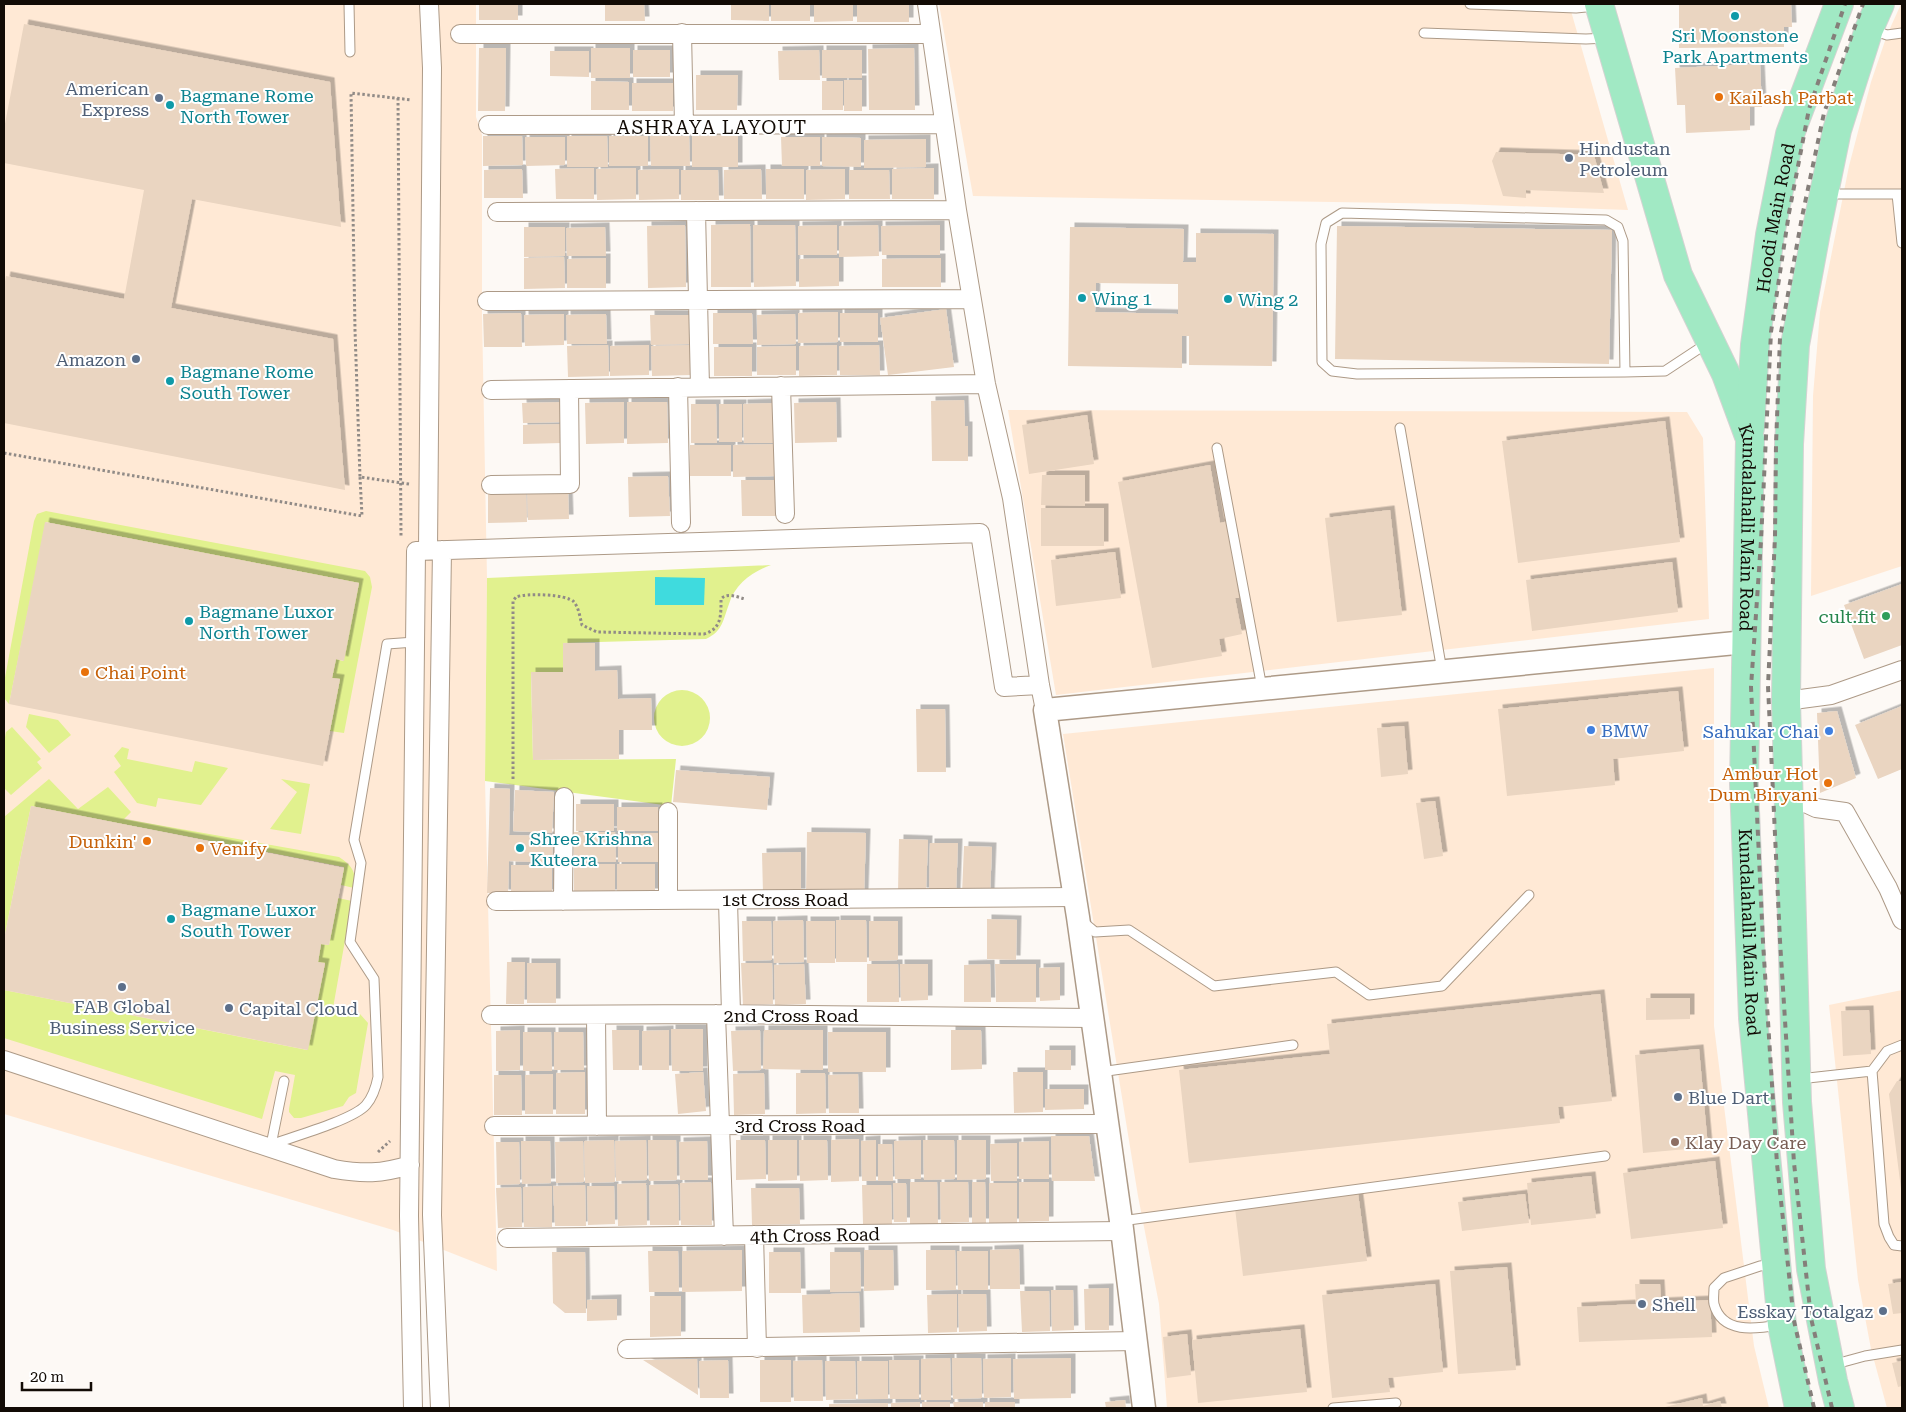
<svg xmlns="http://www.w3.org/2000/svg" width="1906" height="1412" font-family="'Roboto Serif',serif">
<style>
.built{fill:#ffe9d5}
.green{fill:#e1f18e}
.water{fill:#3fdbde}
.building{fill:#ead5c1;fill-rule:evenodd;filter:url(#shadow)}
.lines{fill:none;stroke-linecap:round;stroke-linejoin:round}
.service-casing{stroke:#ad9a87;stroke-width:11}
.minor-casing{stroke:#ad9a87;stroke-width:20}
.tertiary-casing{stroke:#ad9a87;stroke-width:25}
.primary-casing{stroke:#d4d3d2;stroke-width:30}
.path{stroke:#918b87;stroke-width:3;stroke-dasharray:2.5 2.5;stroke-linecap:butt}
.service{stroke:#fff;stroke-width:9}
.minor{stroke:#fff;stroke-width:18}
.tertiary{stroke:#fff;stroke-width:22}
.primary{stroke:#a1e9c4;stroke-width:28}
.rail{stroke:#857f7a;stroke-width:4;stroke-dasharray:6 6;stroke-linecap:butt}
.culture-dot{fill:#0f9aa8;stroke:#fff;stroke-width:2}
.food-dot{fill:#e8710a;stroke:#fff;stroke-width:2}
.service-dot{fill:#5c6f8a;stroke:#fff;stroke-width:2}
.leisure-dot{fill:#2e9e5b;stroke:#fff;stroke-width:2}
.shop-dot{fill:#3f7fe0;stroke:#fff;stroke-width:2}
.education-dot{fill:#8d6e63;stroke:#fff;stroke-width:2}
.labels{text-anchor:middle;dominant-baseline:central;stroke-width:4;stroke-linejoin:round;paint-order:stroke}
.culture-label{font-size:18px;fill:#0d838f;stroke:#fff;text-anchor:start}
.service-label{font-size:18px;fill:#4e5e75;stroke:#fff;text-anchor:start}
.food-label{font-size:18px;fill:#c56008;stroke:#fff;text-anchor:start}
.street-label{font-size:18px;fill:#120b05;stroke:#fff}
.leisure-label{font-size:18px;fill:#27864d;stroke:#fff;text-anchor:end}
.shop-label{font-size:18px;fill:#366cbe;stroke:#fff;text-anchor:start}
.education-label{font-size:18px;fill:#785e54;stroke:#fff;text-anchor:start}
.neighbourhood-label{font-size:19px;letter-spacing:1px;fill:#120b05;stroke:#fff}
</style>
<defs>
<filter id="shadow"><feDropShadow dx="4.5" dy="-4.5" stdDeviation="0" flood-color="#0004"/></filter>
</defs>
<rect width="100%" height="100%" fill="#fdf9f5"/>
<!-- built -->
<path class="built" d="M4,4H476V117L482,135V314L487,578L485,781L497,1271L393,1230L4,1114Z
M939,4H1569L1628,210L1458,204L973,196Z
M1901,4L1902,566L1811,596L1813,396L1820,312L1849,166L1871,82L1887,35Z
M1008,410L1687,412L1703,438L1709,619L1056,695Z
M1714,668V1026L1754,1346L1769,1408H1167L1159,1304L1138,1196L1063,734Z
M1902,990V1408H1887L1871,1349L1858,1280L1829,1005Z"/>
<!-- green -->
<path class="green" d="M46,511L365,571L370,577L372,587L344,733L330,731L340,679L332,678L336,659L343,661L359,583L46,522L9,704L4,698V683L34,521L37,514Z
M771,565C752,572 735,584 729,604C723,620 723,631 706,639L563,643V672L531,673L533,760L676,759L671,806L485,781L487,578Z
M654 718a28 28 0 1 1 56 0a28 28 0 1 1-56 0Z
M29,714L58,720L71,735L49,753L26,727Z
M12,727L41,759L37,762L42,768L11,795L4,788V743L6,732Z
M122,747L129,749L127,759L192,772L195,761L228,768L201,805L158,798L156,807L137,803L114,772L121,766L114,756Z
M49,779L78,809L108,787L131,812L124,819L339,857C352,865 357,873 354,888L341,885L344,867L31,806L4,939V817Z
M281,779L310,784L301,834L270,829L297,792Z
M338,898L352,901L333,1008L360,1014L368,1023L356,1093L349,1097L343,1106L301,1118H294L289,1112V1109L295,1075L275,1071L262,1119L4,1038V990L307,1050L325,964L318,962L321,944L329,945Z"/>
<!-- water -->
<path class="water" d="M655,577L705,578L704,605H655Z"/>
<!-- building -->
<path class="building" d="M479,4H518V20H479Z
M605,4H644L645,21H605Z
M731,4H769V21L731,20Z
M771,4H810V21H771Z
M814,4H853V21L814,22Z
M857,4H909V22H857Z
M1679,4H1791L1792,27H1784V47L1679,48Z
M24,24L330,82L341,227L192,199L171,308L333,339L345,490L4,423V287L6,276L124,299L144,190L4,163V129Z
M479,48H506L505,111H478Z
M591,48H630V78H591Z
M914,48L915,110H869L868,49Z
M633,50H670V77H633Z
M819,50L820,80H779L778,51Z
M822,50H862V78H822Z
M550,51H589V77L550,76Z
M1760,64L1762,107H1750V130L1686,133L1685,105H1677L1675,68Z
M696,75H738L737,110H696Z
M844,80H862V111H844Z
M591,81L629,82V110H591Z
M822,81H843V110H822Z
M632,83H673V111H632Z
M738,135V167H692V136Z
M483,136H522L523,165L483,166Z
M567,136H607L608,167H567Z
M609,136H648V166H609Z
M650,136H689L690,166H651Z
M525,137H565V165L526,166Z
M781,137H820V166H782Z
M822,137L861,138V167L822,166Z
M926,139V167L864,168V140Z
M1496,152L1594,155L1604,193L1526,190V198L1503,196L1492,161Z
M594,168V199H556L555,169Z
M636,168V199L597,200L596,169Z
M934,168V199H892V169Z
M522,169L523,198H484V170Z
M679,169V199L639,200L638,170Z
M761,169L762,199H724V170Z
M766,169H804V199H766Z
M845,169V199L806,200V170Z
M681,170H718L719,200H681Z
M849,170H889L890,199H849Z
M750,224L751,287H711V225Z
M685,225L686,287L648,288L647,226Z
M753,225H795L796,286L754,287Z
M837,225V255H798V226Z
M878,225L879,256L839,257V226Z
M940,225V255H882L881,226Z
M1337,226L1612,230L1609,364L1335,359Z
M524,227H565V256L524,257Z
M605,227L606,256H567L566,228Z
M1070,227L1184,229L1183,262H1196V233L1274,234L1272,366L1189,365V336H1182V368L1068,366ZM1096,283L1178,284V314L1095,312Z
M564,257L565,288L524,289V258Z
M606,258V288H567V259Z
M839,258V286L799,287V259Z
M941,258V287H882V259Z
M946,309L954,367L888,375L880,318Z
M838,312V342L798,343V313Z
M521,313L522,347H484L483,314Z
M713,313H752L753,344H713Z
M840,313H878V342H840Z
M564,314V345L525,346L524,315Z
M606,314L607,344H567L566,315Z
M795,314L796,344L757,345V315Z
M650,315H689L690,344L651,345Z
M608,345L609,376L568,377L567,346Z
M649,345V375L610,376V346Z
M690,345L691,375L652,376L651,346Z
M837,345V375L799,376V346Z
M879,345L880,375H840L839,346Z
M796,346V375H757V347Z
M714,347H752V376H714Z
M964,400L965,426H968V461H932L931,401Z
M562,402V422L523,423L522,403Z
M624,402V443L586,444L585,403Z
M627,402H667L668,443L627,444Z
M836,402L837,442L795,443L794,403Z
M774,403V443H744L743,404Z
M691,404H716L717,443H691Z
M719,404H742V442H719Z
M1087,415L1094,464L1029,474L1022,425Z
M1665,421L1680,542L1518,563L1502,441Z
M562,424V443L523,444V425Z
M775,444V476L733,477V445Z
M690,445H731V476H690Z
M1210,465L1220,523L1229,521L1239,579H1236L1239,598H1235L1242,634L1219,639L1222,656L1152,668L1118,482Z
M1042,475H1085V506L1041,505Z
M668,476L670,516L629,517L628,477Z
M741,480H776V516H742Z
M488,490H526L527,522L488,523Z
M527,490H568L569,519L528,520Z
M1041,508H1104V546H1041Z
M1390,510L1402,615L1337,622L1325,518Z
M45,522L359,583L344,661L336,659L332,678L340,679L323,766L9,704Z
M1115,552L1121,598L1056,606L1051,560Z
M1672,562L1678,612L1532,631L1526,580Z
M1902,584V645L1864,659L1844,605Z
M563,643H595V671L617,670L618,699L651,698L652,730H619V759L533,760L531,672H563Z
M1678,691L1684,751L1613,759L1615,785L1507,796L1498,709Z
M1902,706V769L1878,779L1855,725Z
M916,709H945L946,772H917Z
M1837,711L1856,778L1820,793L1817,713Z
M1404,726L1408,774L1381,777L1377,728Z
M676,770L770,777L767,810L673,802Z
M490,788L510,789L509,835L553,836L552,863L509,861L508,894L487,893Z
M515,790L554,792L552,833L513,831Z
M1435,801L1443,856L1424,859L1416,803Z
M576,804H614V831H576Z
M31,806L344,868L329,945L321,944L318,962L325,963L308,1050L4,990V939Z
M617,807H658V831H617Z
M574,832H615L616,862H574Z
M807,832L866,833L864,895L806,894Z
M618,833H658V862H618Z
M899,839L928,840L926,892H898Z
M930,843H958L956,893H929Z
M964,846L992,847L990,895L962,894Z
M801,852V893L763,894L762,853Z
M574,864H615V894H574Z
M617,864H655V893H617Z
M511,865H552V894H511Z
M987,919L1017,920L1016,960L987,959Z
M803,920L804,962L774,963L773,921Z
M836,920H866L867,962H836Z
M742,921H771L772,960L743,961Z
M806,921H835V963H807Z
M869,921H898V960L869,961Z
M507,962H525L524,1004H506Z
M527,963H556V1003H527Z
M741,963H772L773,1004L743,1005Z
M804,964L806,1004L775,1005L774,965Z
M867,964H898L899,1002H867Z
M900,964H928V1000L901,1001Z
M990,964L991,1002H964V965Z
M995,964H1036V1002H996Z
M1060,967V1000L1040,1001L1039,968Z
M1600,994L1612,1101L1558,1107L1560,1123L1189,1163L1179,1070L1330,1054L1327,1024Z
M1646,998H1690V1019L1646,1020Z
M1869,1010L1871,1054L1843,1056L1841,1011Z
M671,1029H703V1071H672Z
M520,1030V1070L496,1071V1031Z
M612,1030H639V1070H613Z
M669,1030V1070H642V1031Z
M760,1030L761,1070L733,1071L731,1031Z
M764,1030H823V1070L763,1069Z
M951,1030H981L982,1069L951,1070Z
M523,1032H551L552,1071H523Z
M554,1032H583L584,1070H554Z
M828,1032H886V1072H828Z
M1699,1049L1708,1147L1643,1153L1635,1055Z
M1045,1050H1071V1070H1045Z
M585,1072V1114H556V1073Z
M703,1072L706,1111L678,1114L675,1074Z
M1013,1072H1043V1112L1014,1113Z
M764,1073L765,1114L734,1115L733,1074Z
M796,1073H825L826,1113L796,1114Z
M553,1074V1114H525V1075Z
M858,1074L859,1113H829L828,1075Z
M494,1075H521L522,1115H494Z
M1897,1081H1902L1901,1189L1889,1094Z
M1045,1089H1084V1109L1045,1110Z
M1051,1136H1089L1095,1181H1052Z
M859,1139V1181L831,1182V1140Z
M614,1140L615,1182L585,1183L584,1141Z
M646,1140L647,1180L616,1181L615,1141Z
M648,1140H676L677,1180L649,1181Z
M736,1140H765L766,1179L736,1180Z
M768,1140H797V1180L768,1181Z
M799,1140H827L828,1180L800,1181Z
M876,1140V1181H862L861,1141Z
M921,1140V1179H895L894,1141Z
M923,1140H954L955,1179L924,1180Z
M957,1140H986V1179L957,1180Z
M521,1141H550L551,1183L522,1184Z
M583,1141L584,1182L556,1183L555,1142Z
M707,1141L708,1180H680L679,1142Z
M1049,1141V1179H1019V1142Z
M496,1142H519L520,1184L497,1185Z
M1017,1143V1181H991L990,1144Z
M878,1144H892L893,1181H878Z
M1715,1161L1723,1228L1631,1239L1623,1173Z
M1591,1176L1596,1218L1531,1225L1527,1183Z
M711,1182L712,1225H681L680,1183Z
M910,1182H937L938,1224H910Z
M940,1182H968L969,1222L941,1223Z
M972,1182H985L986,1223H972Z
M1019,1182H1049V1221L1019,1222Z
M646,1183L647,1225L618,1226L617,1184Z
M893,1183H906L907,1222H894Z
M989,1183H1017V1223L989,1224Z
M678,1184L679,1225H650L649,1185Z
M585,1185L586,1226H555L553,1186Z
M862,1185H891L892,1224H863Z
M552,1186V1227H524L523,1187Z
M587,1186H614L615,1224L588,1225Z
M521,1187L522,1227L498,1228L496,1188Z
M751,1188H799L800,1224L752,1225Z
M1358,1193L1367,1261L1243,1276L1235,1208Z
M1525,1194L1529,1223L1462,1231L1458,1202Z
M1019,1249L1020,1289H990V1250Z
M742,1250V1291L682,1292V1251Z
M864,1250H893L894,1290L864,1291Z
M926,1250H955L956,1290H926Z
M648,1251H678L679,1292H649Z
M957,1251H988V1290H958Z
M552,1252H585L586,1313H565L553,1303Z
M769,1252H800L801,1293H769Z
M830,1252H860L861,1291L830,1292Z
M1507,1267L1516,1370L1458,1374L1450,1271Z
M1902,1282V1313L1893,1314L1888,1284Z
M1435,1284L1443,1372L1388,1378L1390,1392L1332,1398L1322,1295Z
M1635,1284H1660L1661,1302L1710,1300L1712,1337L1579,1342L1577,1307L1636,1304Z
M1109,1288V1330H1085L1084,1289Z
M1051,1290H1073L1074,1330L1052,1331Z
M1020,1291H1049L1050,1331L1022,1332Z
M859,1293L860,1332L803,1333L802,1295Z
M957,1294V1332L928,1333L927,1295Z
M958,1294H986L987,1331L959,1332Z
M650,1296H681V1336L650,1337Z
M617,1299V1320L587,1321V1300Z
M1300,1329L1307,1392L1198,1403L1192,1340Z
M1187,1334L1191,1375L1167,1378L1163,1337Z
M950,1358L951,1400H921V1359Z
M952,1358H981L982,1398L953,1399Z
M1011,1358V1397L984,1398L983,1359Z
M1071,1358V1398L1014,1399L1013,1359Z
M697,1359L698,1395L643,1360Z
M728,1360L729,1398H700L699,1361Z
M760,1360H791V1402H760Z
M822,1360L823,1401H794L793,1361Z
M889,1360H919V1399H890Z
M825,1361H855L856,1399L826,1400Z
M857,1361H888V1399H858Z
M1902,1361V1386L1898,1387L1892,1363Z
M1702,1398L1703,1406L1720,1401L1722,1408H1661Z
M1125,1400L1126,1408H1106L1105,1402Z
M920,1402V1408H891V1403Z
M922,1402H950V1408H922Z
M953,1402H983V1408H954Z
M985,1402H1015V1408H985Z
M888,1403V1408H829V1404Z"/>
<g class="lines">
<defs>
<path id="service" d="M349,4L350,52
M1470,4L1576,8L1596,6
M1872,30L1887,35L1902,33
M1424,33L1586,39L1607,38
M1828,194H1902
M1897,194L1902,243
M1625,372L1623,241L1618,227L1606,220L1342,213L1326,223L1321,244L1322,362L1332,371L1357,374L1625,372L1665,371L1709,342
M1400,428L1442,671
M1217,448L1262,688
M1082,921L1095,932L1129,930L1214,986L1336,972L1369,995L1442,986L1529,895
M1872,1071L1887,1051L1902,1045
M1100,1072L1293,1045
M1799,1079L1872,1071L1884,1224L1889,1237L1894,1245L1902,1246
M270,1145C292,1137 353,1120 366,1105C373,1097 376,1087 378,1077L374,979L350,942L361,863L354,840L387,644L415,642
M271,1145L284,1081
M1121,1221L1605,1156
M1774,1264L1760,1266L1724,1278L1714,1288C1714,1293 1713,1300 1714,1304C1722,1334 1755,1329 1779,1325
M1832,1365L1865,1356L1902,1350
M1333,1408L1396,1403"/>
<path id="minor" d="M927,4L957,210L986,384L1012,498L1040,685L1045,710
M682,33L684,125
M460,34H931
M488,125L944,124
M696,211L700,387
M497,212L957,210
M487,301L972,299
M781,386L785,514
M678,387L681,523
M491,390L986,384
M491,485L570,484L569,389
M428,550L432,68L429,4
M1786,701L1831,695L1902,670
M1788,795L1816,808L1845,812L1888,888L1902,920
M668,900V812
M728,900L731,1014
M496,901L1074,897
M563,901L564,797
M716,1014L724,1236
M491,1015L716,1014L1091,1018
M596,1015L597,1126
M4,1060L334,1169C363,1174 381,1174 410,1165
M494,1126L1107,1124
M754,1235L757,1348
M507,1238L1122,1231
M627,1349L1136,1341
M413,1408L409,1216L416,551L980,533L1004,687L1040,685
M440,1408L432,1215L442,550"/>
<path id="tertiary" d="M1144,1408L1121,1221L1078,917L1045,710L1746,642"/>
<g id="primary">
<path id="s1" d="M1599,4L1678,275L1726,374L1750,439L1744,784L1753,1018L1782,1325L1799,1408"/>
<path id="s2" d="M1750,428L1755,345L1770,235L1790,134L1839,4"/>
<path d="M1840,1408L1833,1381L1811,1269L1797,1102L1786,701L1789,444L1795,345L1816,232L1837,130L1869,29L1880,4"/>
</g>
</defs>
<!-- service casing -->
<use href="#service" class="service-casing"/>
<!-- minor casing -->
<use href="#minor" class="minor-casing"/>
<!-- tertiary casing -->
<use href="#tertiary" class="tertiary-casing"/>
<!-- primary casing -->
<use href="#primary" class="primary-casing"/>
<!-- path -->
<path class="path" d="M398,98L401,538
M4,453L362,516L360,477
M409,484L360,477L355,330L351,93L412,100
M513,779V601L516,597C526,593 567,594 574,602C579,608 580,618 582,625L597,632L704,634C722,629 721,614 721,599C727,592 737,597 745,599
M378,1152L390,1141"/>
<!-- service -->
<use href="#service" class="service"/>
<!-- minor -->
<use href="#minor" class="minor"/>
<!-- tertiary -->
<use href="#tertiary" class="tertiary"/>
<!-- primary -->
<use href="#primary" class="primary"/>
<!-- rail -->
<path class="rail" d="M1814,1408L1794,1321L1777,1164L1763,942L1751,687L1761,541L1771,332L1789,213L1809,109L1845,4
M1832,1408L1811,1318L1794,1163L1780,941L1768,686L1775,537L1776,445L1780,338L1802,217L1824,113L1863,4"/>
</g>
<!-- markers -->
<g class="culture-dot">
<circle cx="1735" cy="16" r="5"/>
<circle cx="170" cy="105" r="5"/>
<circle cx="1082" cy="298" r="5"/>
<circle cx="1228" cy="299" r="5"/>
<circle cx="170" cy="381" r="5"/>
<circle cx="189" cy="621" r="5"/>
<circle cx="520" cy="848" r="5"/>
<circle cx="171" cy="919" r="5"/>
</g>
<g class="food-dot">
<circle cx="1719" cy="97" r="5"/>
<circle cx="85" cy="672" r="5"/>
<circle cx="1828" cy="783" r="5"/>
<circle cx="147" cy="841" r="5"/>
<circle cx="200" cy="848" r="5"/>
</g>
<g class="service-dot">
<circle cx="159" cy="98" r="5"/>
<circle cx="1569" cy="158" r="5"/>
<circle cx="136" cy="359" r="5"/>
<circle cx="122" cy="987" r="5"/>
<circle cx="229" cy="1008" r="5"/>
<circle cx="1678" cy="1097" r="5"/>
<circle cx="1642" cy="1304" r="5"/>
<circle cx="1883" cy="1311" r="5"/>
</g>
<circle class="leisure-dot" cx="1886" cy="616" r="5"/>
<g class="shop-dot">
<circle cx="1591" cy="730" r="5"/>
<circle cx="1829" cy="731" r="5"/>
</g>
<circle class="education-dot" cx="1675" cy="1142" r="5"/>
<g class="labels">
<!-- culture labels -->
<g class="culture-label">
<text x="1735" y="35" text-anchor="middle">Sri Moonstone<tspan x="1735" dy="21">Park Apartments</tspan></text>
<text x="180" y="95">Bagmane Rome<tspan x="180" dy="21">North Tower</tspan></text>
<text x="1092" y="298">Wing 1</text>
<text x="1238" y="299">Wing 2</text>
<text x="180" y="371">Bagmane Rome<tspan x="180" dy="21">South Tower</tspan></text>
<text x="199" y="611">Bagmane Luxor<tspan x="199" dy="21">North Tower</tspan></text>
<text x="530" y="838">Shree Krishna<tspan x="530" dy="21">Kuteera</tspan></text>
<text x="181" y="909">Bagmane Luxor<tspan x="181" dy="21">South Tower</tspan></text>
</g>
<!-- service labels -->
<g class="service-label">
<text x="149" y="88" text-anchor="end">American<tspan x="149" dy="21">Express</tspan></text>
<text x="1579" y="148">Hindustan<tspan x="1579" dy="21">Petroleum</tspan></text>
<text x="126" y="359" text-anchor="end">Amazon</text>
<text x="122" y="1006" text-anchor="middle">FAB Global<tspan x="122" dy="21">Business Service</tspan></text>
<text x="239" y="1008">Capital Cloud</text>
<text x="1688" y="1097">Blue Dart</text>
<text x="1652" y="1304">Shell</text>
<text x="1873" y="1311" text-anchor="end">Esskay Totalgaz</text>
</g>
<!-- food labels -->
<g class="food-label">
<text x="1729" y="97">Kailash Parbat</text>
<text x="95" y="672">Chai Point</text>
<text x="1818" y="773" text-anchor="end">Ambur Hot<tspan x="1818" dy="21">Dum Biryani</tspan></text>
<text x="137" y="841" text-anchor="end">Dunkin'</text>
<text x="210" y="848">Venify</text>
</g>
<!-- street labels -->
<g class="street-label">
<text stroke="none"><textPath href="#s2" startOffset="212">Hoodi Main Road</textPath></text>
<text stroke="none"><textPath href="#s1" startOffset="550">Kundalahalli Main Road</textPath></text>
<text x="785" y="899">1st Cross Road</text>
<text stroke="none"><textPath href="#s1" startOffset="955">Kundalahalli Main Road</textPath></text>
<text x="791" y="1015">2nd Cross Road</text>
<text x="800" y="1125">3rd Cross Road</text>
<text transform="translate(815 1235) rotate(-1)">4th Cross Road</text>
</g>
<!-- leisure labels -->
<g class="leisure-label">
<text x="1876" y="616">cult.fit</text>
</g>
<!-- shop labels -->
<g class="shop-label">
<text x="1601" y="730">BMW</text>
<text x="1819" y="731" text-anchor="end">Sahukar Chai</text>
</g>
<!-- education labels -->
<g class="education-label">
<text x="1685" y="1142">Klay Day Care</text>
</g>
<!-- neighbourhood labels -->
<g class="neighbourhood-label">
<text x="712" y="127">ASHRAYA LAYOUT</text>
</g>
</g>
<!-- border -->
<rect width="1906" height="1412" fill="none" stroke="#120b05" stroke-width="10"/>
<!-- scale -->
<path d="M22 1382v8h69v-8" fill="none" stroke="#120b05" stroke-width="2.5"/>
<text x="30" y="1382" font-size="15" fill="#120b05" stroke="#ffffff" stroke-width="4" paint-order="stroke">20 m</text>
</svg>
